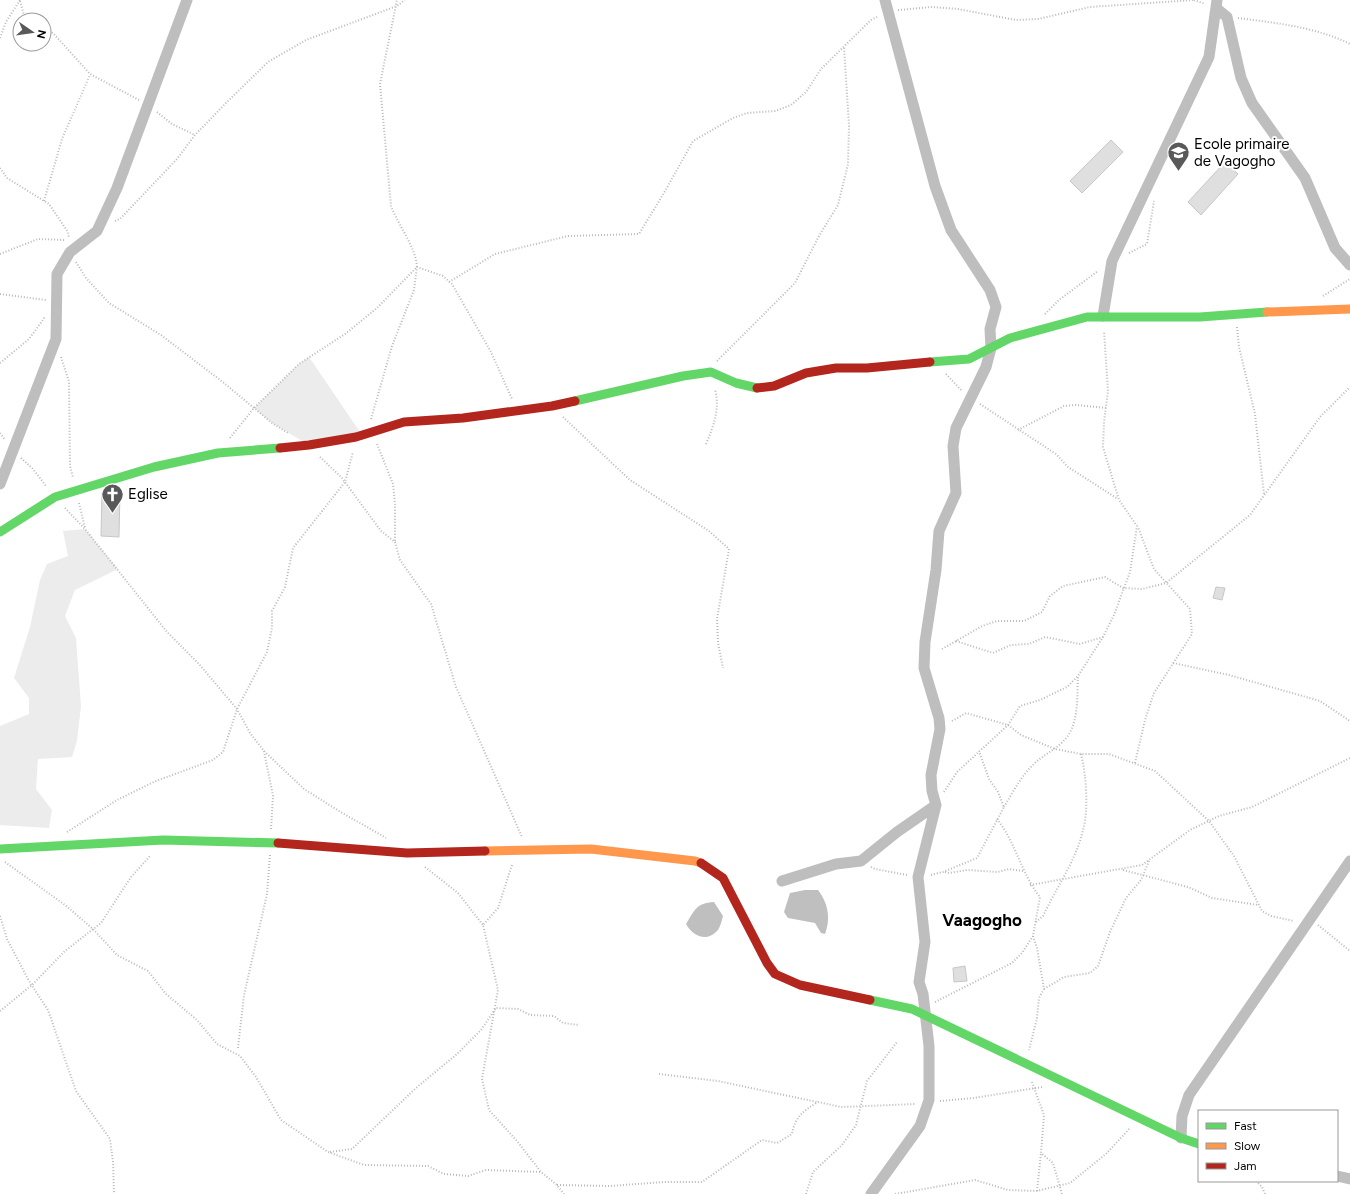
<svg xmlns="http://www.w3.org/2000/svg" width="1350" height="1194" font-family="Figtree,sans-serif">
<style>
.green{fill:#ececec}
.water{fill:#bfbfbf}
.building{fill:#dfdfdf;stroke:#c7c7c7}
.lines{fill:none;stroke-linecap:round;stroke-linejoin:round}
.path{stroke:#b9b9b9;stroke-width:2;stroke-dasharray:1 2;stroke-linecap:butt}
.street{stroke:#bebebe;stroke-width:11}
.fast{stroke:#63d668;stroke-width:9}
.slow{stroke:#ff974d;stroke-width:9}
.jam{stroke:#b3261e;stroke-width:9}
.labels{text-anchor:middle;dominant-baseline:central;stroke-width:4;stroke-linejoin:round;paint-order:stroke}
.poi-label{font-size:15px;fill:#000;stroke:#fff;text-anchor:start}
.quarter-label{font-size:17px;font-weight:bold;fill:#000;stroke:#fff}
</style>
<rect width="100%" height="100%" fill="#fff"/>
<!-- green -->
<path class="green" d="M309,357L362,435L309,445L272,423L254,408L299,364Z
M85,529L118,569L75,590L65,616L76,638L81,706L77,741L72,757L38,759L36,789L52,810L49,828L0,825V726L29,714V698L14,678L30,627L40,580L47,564L68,556L63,531Z"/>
<!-- water -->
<path class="water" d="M805,890H818C828,903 831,918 825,934L821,933L815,923L788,918L784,912L790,893Z
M714,902L723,916C722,920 720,928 717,931C706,943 692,935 686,924C695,910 696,903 714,902Z"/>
<!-- building -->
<path class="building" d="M1111,140L1123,152L1082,193L1070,181Z
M1225,162L1238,174L1201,215L1188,202Z
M102,492H120L119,537L101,536Z
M1216,587L1225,588L1222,600L1213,598Z
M965,966L967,981L954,982L953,968Z"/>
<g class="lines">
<!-- path -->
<path class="path" d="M1194,0L1205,4
M20,1L24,15L30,20
M898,10L932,7L958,9L1016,20L1038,19L1090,7L1194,0
M1238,18C1276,23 1316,27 1350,44
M44,28L53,33L90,74L139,100
M0,38L6,22L20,0
M157,112L172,124L195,135
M0,168L7,178L49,204L68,232L69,238
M44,201L62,139L90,75
M115,221L120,219L177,159L195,135L227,102L268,62L306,40L397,6L405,0
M1129,253L1147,244L1154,201
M0,254L38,239L66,240
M76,262L86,278L109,303L161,335L224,383L272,423L288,433
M449,282L495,254L568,236L639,234L664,193L693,141L733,118L747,113L775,111L791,105L806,92L821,69L871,20L877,17
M0,294L46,300
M1323,296L1350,279
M1045,314L1059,300L1098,271
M1237,327L1239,347L1255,414L1264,494
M61,357L69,382L70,466L73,477
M717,361L795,283L819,236L838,205L848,164L849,126L844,47
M0,363L29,339L45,317
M946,374L962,391
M980,404L1056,454L1068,467L1118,499
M563,417L630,480L709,531L729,549L717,619L718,643L723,668
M371,419L392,346L414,290L417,267L443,276L452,284L491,352L512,399
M1018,430L1064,406L1076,405L1106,408
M0,433L5,440
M230,438L254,408L299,364L345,334L377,308L417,267C416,247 398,225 391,206L380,84L397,0
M377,444L393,484L395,504V542
M706,444C714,425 720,409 715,389
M320,457L342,478L381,531L395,542L400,560L431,604L456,687L522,837
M21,458L33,469L46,486
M79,503L85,528
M65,508L85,529L167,632L199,664L237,709L250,733L264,751L304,789L339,811L386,838
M956,641L993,653L1011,645L1029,644L1045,637L1080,644L1103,637
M942,649L982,626L997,621H1024L1042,612L1050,596L1063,586L1105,577L1123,588L1142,589L1166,583L1250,515L1320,417L1350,387
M1173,663L1229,675L1320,701L1350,721
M952,721L966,713L1008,725L1021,735L1055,749L1081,754H1109L1155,771L1209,821L1234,856L1262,911L1271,916L1294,921
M264,751L273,796L271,830
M1135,763L1145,720L1154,693L1192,634L1190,609L1154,569L1138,527
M944,792L957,772L1008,725L1020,706L1040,700L1067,687L1078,676L1103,637L1114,615L1130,572L1137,526L1119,500L1103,447L1104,422L1108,391L1104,331
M1004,807C1013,792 1021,776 1034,764C1044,754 1058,749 1067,737C1079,721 1077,695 1078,677
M997,819C1016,843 1021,873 1040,897L1033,936L1037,948L1044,989L1039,998L1037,1018L1029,1050
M67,832L117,800L156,781L213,760L223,752L237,709L267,652L272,628V611L285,587L293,548L345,482L353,452
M5,862L65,905L93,929L117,955L148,971L166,994L197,1020L217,1044L240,1056L256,1077L281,1120L328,1152L364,1165L428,1166L444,1174L468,1176L486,1170L541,1172
M512,865L498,908L483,925L498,990L482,1079L489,1110L517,1141L541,1172L557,1185L564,1194
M425,867L458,893L483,925
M871,867L875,869L907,875
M1123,870L1188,887L1212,898L1258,905
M945,872L949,873L967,870L998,872L1009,869L1023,871
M931,875L943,872L977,858L1004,807L998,792L989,779L979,751
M1030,885L1142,865L1190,830L1219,816L1252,807L1350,758
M0,916L7,939L29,981L48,1010L76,1091L110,1139L113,1162L114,1194
M1036,922L1043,916C1056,888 1076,861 1083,830C1089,810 1086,774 1081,754
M1318,925L1350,951
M1044,989L1064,977L1090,973L1098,966L1110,932L1126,898L1141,880L1150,859
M935,1002L1012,963L1022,953L1033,936
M0,1011L32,985L65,951L101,923L131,877L151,855
M238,1048L244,995L267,894L270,854
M659,1074L718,1081L817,1102
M1032,1082L1044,1115L1041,1153L1053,1163L1062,1194
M940,1101L974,1098L1042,1087
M330,1152L352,1149L416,1088L457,1054L481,1030L496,1008L518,1009L530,1015L554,1016L563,1023L579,1025
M1256,1181L1262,1187L1265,1194
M557,1185L610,1186L664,1182H702L762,1140L777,1143L792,1134C795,1117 803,1111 818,1102L841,1107L916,1104
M1037,1191L1041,1153
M806,1194L813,1172L842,1145L856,1125L867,1081L897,1042
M895,1194L975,1180L1008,1190L1037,1191L1070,1183L1106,1154L1130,1128"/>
<!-- street -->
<path class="street" d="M1216,8L1227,17L1241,78L1252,103L1305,178L1335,248L1350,265
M1103,316L1112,261L1209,57L1217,0
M0,484L56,339L57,274L70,252L97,231L117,188L187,0
M782,881L836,864L861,861L897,832L936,805
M1181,1138L1182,1116L1189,1095L1350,861
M1337,1176L1350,1179
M871,1194L920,1126L929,1100V1046L923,994L919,982L925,942L918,877L936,805L932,791L931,775L940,729L939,718L924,668L925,642L936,570L939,531L956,493L953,446L956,428L986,367L991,348L990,329L996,307L990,290L951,230L935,186L885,0"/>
<!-- fast -->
<path class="fast" d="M930,362L969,359L1010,338L1087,317H1200L1267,312
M575,401L683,376L711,372L736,383L757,388
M0,532L55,497L154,467L218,453L280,448
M0,849L163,840L278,843
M870,1000L912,1009L1181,1138L1199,1144"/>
<!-- slow -->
<path class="slow" d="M1267,312L1350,309
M485,851L591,849L695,861L701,863"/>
<!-- jam -->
<path class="jam" d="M757,388L774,386L806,373L836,368H867L930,362
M280,448L309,445L356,437L404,422L463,418L552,406L575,401
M278,843L407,853L485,851
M701,863L723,878L767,963L775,974L800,985L870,1000"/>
</g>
<!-- icons -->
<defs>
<symbol id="school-pin" viewBox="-11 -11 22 30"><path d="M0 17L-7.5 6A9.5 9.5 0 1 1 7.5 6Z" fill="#595959" stroke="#fff"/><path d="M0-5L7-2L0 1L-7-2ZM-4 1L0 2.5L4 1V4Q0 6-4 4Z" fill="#fff"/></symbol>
<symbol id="church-pin" viewBox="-11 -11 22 30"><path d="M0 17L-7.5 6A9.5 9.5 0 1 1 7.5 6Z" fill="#595959" stroke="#fff"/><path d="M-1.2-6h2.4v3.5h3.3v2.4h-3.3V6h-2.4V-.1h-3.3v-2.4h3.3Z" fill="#fff"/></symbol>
</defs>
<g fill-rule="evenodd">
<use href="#school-pin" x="1166" y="140" width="25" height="34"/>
<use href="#church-pin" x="100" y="482" width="25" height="34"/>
</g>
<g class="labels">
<!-- poi labels -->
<g class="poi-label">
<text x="1194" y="144">Ecole primaire<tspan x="1194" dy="17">de Vagogho</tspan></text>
<text x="128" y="494">Eglise</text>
</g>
<!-- quarter labels -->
<g class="quarter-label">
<text x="982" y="920">Vaagogho</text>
</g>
</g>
<!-- legend -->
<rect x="1198" y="1110" width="140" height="72" fill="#ffffff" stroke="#999999"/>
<rect x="1206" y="1123" width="20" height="6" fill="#63d668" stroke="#999999"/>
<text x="1234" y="1130" font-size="12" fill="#000000">Fast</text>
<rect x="1206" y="1143" width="20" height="6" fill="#ff974d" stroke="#999999"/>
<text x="1234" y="1150" font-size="12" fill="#000000">Slow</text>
<rect x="1206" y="1163" width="20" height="6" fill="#b3261e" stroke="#999999"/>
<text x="1234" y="1170" font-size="12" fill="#000000">Jam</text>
<!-- north arrow -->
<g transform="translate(32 32) rotate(103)"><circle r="19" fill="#ffffff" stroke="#999999"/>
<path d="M0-3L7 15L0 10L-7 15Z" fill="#595959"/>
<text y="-6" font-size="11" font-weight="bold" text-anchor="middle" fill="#000000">N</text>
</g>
</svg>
